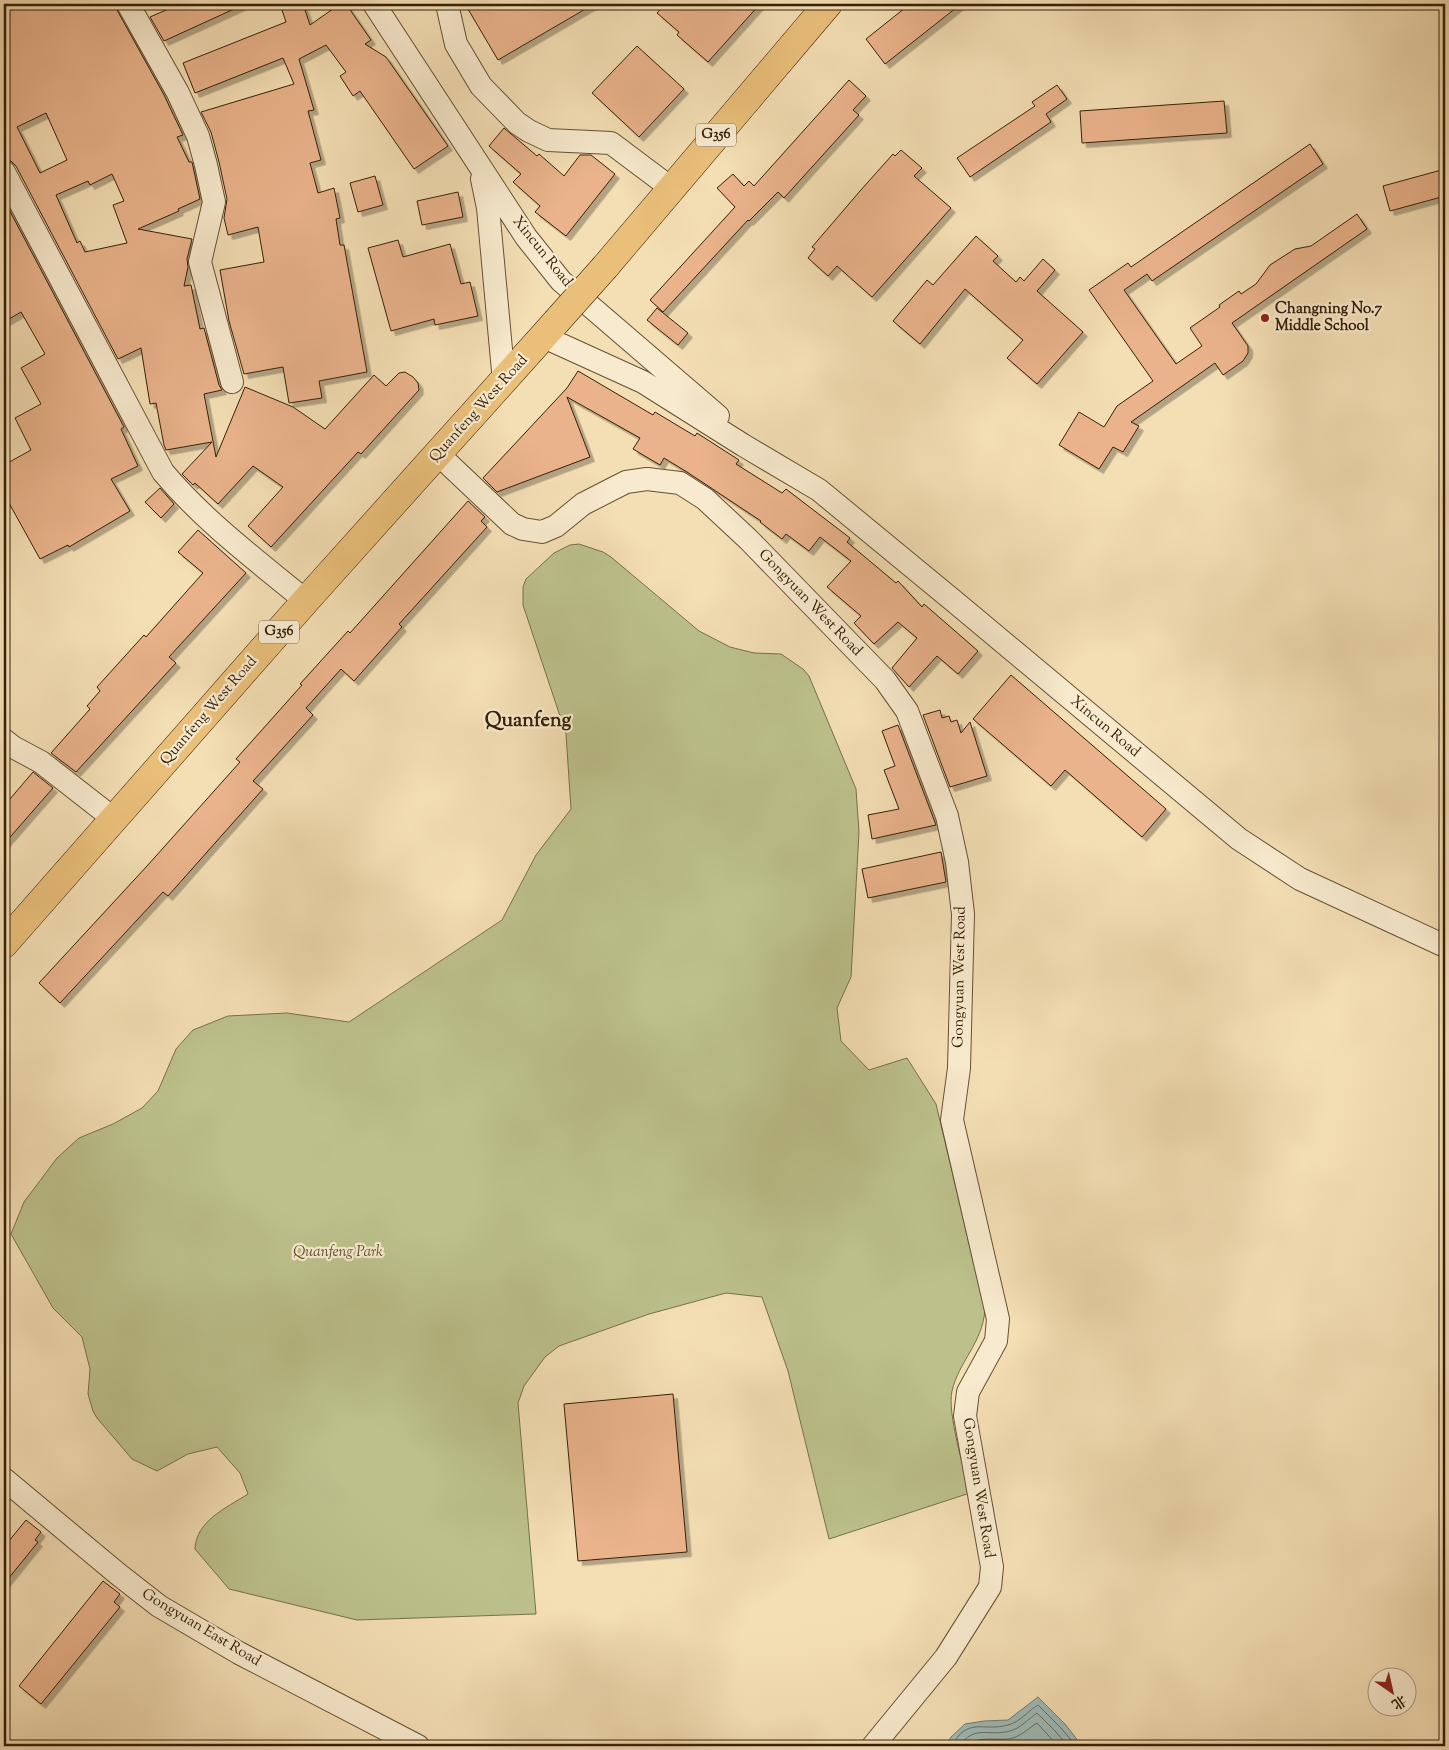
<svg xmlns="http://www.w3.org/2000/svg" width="1449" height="1750" font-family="'Sorts Mill Goudy','Noto Serif SC',serif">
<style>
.green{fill:#bcc18c;stroke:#78704a}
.water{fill:#9fbab7;stroke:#757c71}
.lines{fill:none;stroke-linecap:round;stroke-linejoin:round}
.shore{stroke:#6a6d60;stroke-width:1}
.building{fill:#eab38b;stroke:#352008;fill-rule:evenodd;filter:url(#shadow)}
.minor-casing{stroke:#655033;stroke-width:24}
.highway-casing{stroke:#352008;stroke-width:29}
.minor{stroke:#f8eace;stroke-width:22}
.highway{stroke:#eabf7a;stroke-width:28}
.highway-bridge-casing{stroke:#352008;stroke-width:29;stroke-linecap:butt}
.highway-bridge{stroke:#eabf7a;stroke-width:28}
.poi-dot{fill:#8f2418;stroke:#f8eace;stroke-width:2}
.labels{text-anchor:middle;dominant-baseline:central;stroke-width:4.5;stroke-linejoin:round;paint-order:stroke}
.shield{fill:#f8eace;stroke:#705d43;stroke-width:1}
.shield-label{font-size:14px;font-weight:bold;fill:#352008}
.street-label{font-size:15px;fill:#352008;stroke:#f8eace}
.poi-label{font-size:15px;font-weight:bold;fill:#352008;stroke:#f8eace;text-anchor:start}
.park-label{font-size:15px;font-style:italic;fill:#5e5030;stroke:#f8eace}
.district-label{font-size:20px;font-weight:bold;fill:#352008;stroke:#f8eace}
</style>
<defs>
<filter id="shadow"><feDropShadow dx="4.5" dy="4.5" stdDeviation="0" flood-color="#0004"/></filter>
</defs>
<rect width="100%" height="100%" fill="#f4deb4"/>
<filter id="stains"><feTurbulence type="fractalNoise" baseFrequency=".004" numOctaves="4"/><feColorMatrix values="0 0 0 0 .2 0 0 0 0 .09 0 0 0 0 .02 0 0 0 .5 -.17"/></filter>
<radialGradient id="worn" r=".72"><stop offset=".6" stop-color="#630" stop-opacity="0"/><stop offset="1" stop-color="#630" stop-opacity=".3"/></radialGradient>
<!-- green -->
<path class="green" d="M579,544L603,552L611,557L699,631L730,647L754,653L781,654L803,669L809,676L856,789L859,832L851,977L837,1008L841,1041L869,1070L907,1058L936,1104L985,1310C982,1344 959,1361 952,1391C947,1413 964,1469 970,1493L829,1539L788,1371L762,1297L726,1293L649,1314L559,1346L545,1357L524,1386L518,1403L536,1614L357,1620L229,1589L195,1549C196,1521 226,1508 248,1494L240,1473L217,1447L188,1454L157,1471L132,1459L97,1418L93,1411L88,1394L90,1369L82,1337L53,1308L11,1234L24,1202L57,1158L79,1138L113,1124L142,1108L158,1091L176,1049L193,1030L228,1016L287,1013L349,1022L502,920L536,855L571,809L566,734L523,605V587L526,579L554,553L570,545Z"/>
<!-- water -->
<path class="water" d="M1038,1697L1065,1724L1082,1746H946L951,1737L965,1724L984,1721L1008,1720Z"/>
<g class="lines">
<!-- shore -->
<path class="shore" d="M952,1746C967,1716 984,1732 1008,1725C1020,1722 1028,1711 1038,1705L1061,1728L1076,1746
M959,1746C975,1724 989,1737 1010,1731C1021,1728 1028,1719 1037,1713L1056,1732L1068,1746
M968,1746C979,1734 999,1742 1013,1738C1022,1735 1029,1728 1037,1723L1058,1746"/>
</g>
<!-- building -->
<path class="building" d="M8,4H115L117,10L164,95L183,135L177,137L189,162H192L200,199L178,209L179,211L138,229L192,239L187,259L188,267L184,286L191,285L200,329L204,328L219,385L222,390L204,394L216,457L245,387L293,407L325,429L374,375L386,386L399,373L405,372L413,377L418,383L419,390L361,454L358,452L271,547L248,526L283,487L253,466L218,504L195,483L193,485L182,474L212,442L166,450L164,445L156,403L150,404L141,348L118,359L16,166L11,161L6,159L4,155V7ZM46,113L67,160L40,173L17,127ZM112,174L124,201L113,205L127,243L85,252L80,241L77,243L56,195L88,181L90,185Z
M180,4H245L164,41L150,17Z
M280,4H303L310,25L340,4H346L371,40L365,44L386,57L448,146L414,169L360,91L353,96L340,76L346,72L326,45L299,59L314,110L308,111L321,160L310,163L318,193L334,188L340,218L336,219L340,245H344L367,372L319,381L322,398L289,403L283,367L244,374L229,321L220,270L264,262L258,227L228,235L224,218L227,199L219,162L211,132L201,112L294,84L283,58L195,93L183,63L286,22Z
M465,4H594L498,60Z
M665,4H692L699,10L705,4H760L708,62L677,35L679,32L657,13Z
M910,4H961L885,64L866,39Z
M637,46L684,89L639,137L592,93Z
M849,80L866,96L853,110L859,115L784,198L778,192L749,221L748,220L663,312L650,300L735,207L717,188L733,174L744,186L749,181L754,186Z
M1057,85L1067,99L1046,114L1051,122L970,177L957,158L1035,106L1032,102Z
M1224,101L1227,133L1082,143L1080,111Z
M504,128L537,156L539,154L564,176L580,155H591L615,174L566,236L535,212L540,206L513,182L521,174L489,146Z
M1310,144L1323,164L1152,281L1147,274L1124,290L1176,364L1202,346L1190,328L1220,307L1219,305L1239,291L1241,294L1256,284L1270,265L1295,249L1311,246L1357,214L1367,229L1232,323L1248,346V353L1243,361L1223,375L1215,363L1131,422L1139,426L1123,452L1113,447L1099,469L1059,445L1079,412L1104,427L1117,406L1153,381L1089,290L1128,263L1131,267Z
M901,150L922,168L914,176L951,208L872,297L837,266L828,276L808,258L815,249L812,247L860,191L893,154L895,156Z
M1445,169V196L1390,211L1383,186Z
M375,176L383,205L358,212L350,183Z
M458,192L463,217L422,225L417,201Z
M4,200L124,427L121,429L138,466L111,479L130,511L69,547L68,545L40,559L4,494V465L31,450L15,418L41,404L21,368L45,354L21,312L4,322Z
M976,236L998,256L993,261L1016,282L1020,277L1024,281L1043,259L1055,270L1037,291L1083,332L1037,384L1007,358L1023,340L965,289L920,344L893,321L927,280L933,285Z
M398,240L403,257L450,244L461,284L470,282L478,316L435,325L434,319L391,331L368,248Z
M657,308L688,333L678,345L647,320Z
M578,371L653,415L655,412L695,436L697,433L739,460L736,464L782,493L786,489L850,538L847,542L896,583L898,581L922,607L924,604L978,651L958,674L937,656L909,687L892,668L917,638L898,622L874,644L854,623L861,616L827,587L851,561L820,537L809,551L786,534L782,539L760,522L761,521L687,472L664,458L660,465L633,449L640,438L567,397L590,457L497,492L483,478L567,388Z
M160,488L174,504L161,518L145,502Z
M468,501L485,517L481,521L487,527L399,624L402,627L354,681L341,669L306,708L313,715L253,781L263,789L168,896L163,892L60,1003L39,983L147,866L240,762L236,759L302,685L300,684L348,631L350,633Z
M198,530L246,573L169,657L176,663L76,772L51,753L90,709L87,706L100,691L97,687L144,635L146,637L203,573L178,552Z
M1011,675L1166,809L1142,837L1065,770L1051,786L973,719Z
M940,710L942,718L949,716L951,722L957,720L961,733L970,722L987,776L950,787L923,715Z
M898,725L936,825L872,839L868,815L899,809L884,770L895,766L882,731Z
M33,772L53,788L4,844V806Z
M941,852L946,882L868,898L862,869Z
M673,1394L687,1552L578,1561L564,1404Z
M26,1520L41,1532L35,1540L38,1542L4,1584V1547Z
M103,1581L120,1594L114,1602L120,1607L41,1704L19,1686Z"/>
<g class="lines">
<defs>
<path id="minor" d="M128,4L178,93L198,136L206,165L214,202L200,262L232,382
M374,4L526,237L561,281L718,416
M447,4L456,44L481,86L517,123L529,131L548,140L611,143L671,188
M4,172L163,472C204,521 256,560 306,601
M482,179L488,208L504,382
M544,337L643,382L743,445L819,490L955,602L1239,839L1300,879L1445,946
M438,454L512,524L523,529L542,532L556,526L583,504L626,482L647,479L680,483L705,499L749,540L885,680L907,711L947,816L957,862L963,914L959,1068L952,1120L998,1319L996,1341L968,1392L965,1416L992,1567L990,1587L946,1657L873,1746
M4,740L13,747L41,762L114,819
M4,1479L118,1574L159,1606L239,1653L418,1746"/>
<path id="highway" d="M605,267L828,4
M4,944L309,597L556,322"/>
</defs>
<!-- minor casing -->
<use href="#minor" class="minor-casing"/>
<!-- highway casing -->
<use href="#highway" class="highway-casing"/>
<!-- minor -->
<use href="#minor" class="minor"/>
<!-- highway -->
<use href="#highway" class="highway"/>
<defs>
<path id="highway-bridge" d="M556,322L605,267"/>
</defs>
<!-- highway-bridge casing -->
<use href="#highway-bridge" class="highway-bridge-casing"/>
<!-- highway-bridge -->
<use href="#highway-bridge" class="highway-bridge"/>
</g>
<!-- markers -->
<circle class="poi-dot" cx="1265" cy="318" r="5"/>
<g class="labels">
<!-- shield labels -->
<g class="shield">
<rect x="696" y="123.5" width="40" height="23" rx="4"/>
<rect x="259" y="620.5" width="40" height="23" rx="4"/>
</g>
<g class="shield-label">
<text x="716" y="135">G356</text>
<text x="279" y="632">G356</text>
</g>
<!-- street labels -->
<g class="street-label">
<text transform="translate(542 252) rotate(51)">Xincun Road</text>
<text transform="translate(479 409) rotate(-48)">Quanfeng West Road</text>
<text transform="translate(810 603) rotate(46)">Gongyuan West Road</text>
<text transform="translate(209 711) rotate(-49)">Quanfeng West Road</text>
<text transform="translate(1105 727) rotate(40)">Xincun Road</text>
<text transform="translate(960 977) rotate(-89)">Gongyuan West Road</text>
<text transform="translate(978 1488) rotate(81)">Gongyuan West Road</text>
<text transform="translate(201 1628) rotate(31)">Gongyuan East Road</text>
</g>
<!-- poi labels -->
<g class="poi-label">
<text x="1275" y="309">Changning No.7<tspan x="1275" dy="17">Middle School</tspan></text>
</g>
<!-- park labels -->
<g class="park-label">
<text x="338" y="1252">Quanfeng Park</text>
</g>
<!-- district labels -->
<g class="district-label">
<text x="528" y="721">Quanfeng</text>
</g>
</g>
<!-- margin -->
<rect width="1449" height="1750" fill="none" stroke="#f4deb4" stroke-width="20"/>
<rect x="5" y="5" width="1439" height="1740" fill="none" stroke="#352008" stroke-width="2.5"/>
<rect x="10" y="10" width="1429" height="1730" fill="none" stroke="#352008"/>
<!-- north arrow -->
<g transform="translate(1392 1692) rotate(146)"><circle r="24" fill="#f8eace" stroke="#aa997f"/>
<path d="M0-4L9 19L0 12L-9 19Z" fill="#8f2418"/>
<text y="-8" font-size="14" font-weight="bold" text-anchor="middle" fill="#352008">北</text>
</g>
<rect width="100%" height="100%" filter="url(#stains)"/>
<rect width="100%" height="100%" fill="url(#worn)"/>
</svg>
